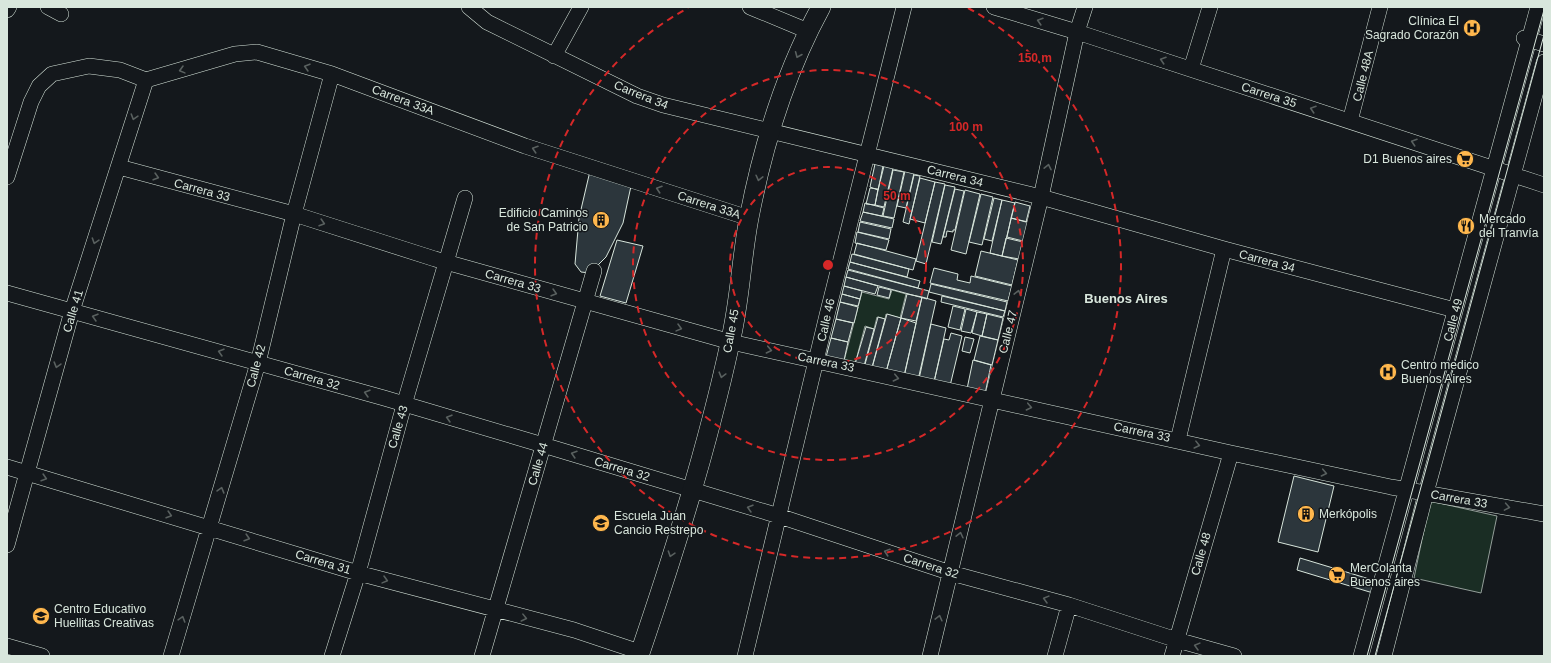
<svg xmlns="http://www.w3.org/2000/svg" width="1551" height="663" font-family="Helvetica,sans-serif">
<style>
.green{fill:#1a2d24;stroke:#939e99}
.building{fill:#2c363c;stroke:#d8e6dc}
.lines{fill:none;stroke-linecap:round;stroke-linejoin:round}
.minor-casing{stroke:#d8e6dc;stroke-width:16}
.major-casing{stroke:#d8e6dc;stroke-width:20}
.minor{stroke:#14181c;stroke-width:15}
.major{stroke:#14181c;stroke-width:19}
.tram{stroke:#d8e6dc;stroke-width:1}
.oneway{stroke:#59605f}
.ring{fill:none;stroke:#d62828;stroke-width:2;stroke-dasharray:7 5}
.labels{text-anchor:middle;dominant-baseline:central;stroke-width:3;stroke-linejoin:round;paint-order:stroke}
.poi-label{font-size:12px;fill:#d8e6dc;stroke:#14181c;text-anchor:start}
.street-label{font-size:12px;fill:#d8e6dc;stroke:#14181c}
.neighbourhood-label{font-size:13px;font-weight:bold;fill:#d8e6dc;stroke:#14181c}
.centre{fill:#d62828;stroke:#14181c;stroke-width:2}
.ring-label{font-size:12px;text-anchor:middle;font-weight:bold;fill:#d62828;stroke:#14181c;stroke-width:3;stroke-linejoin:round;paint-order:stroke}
</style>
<rect width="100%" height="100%" fill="#14181c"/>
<!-- green -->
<path class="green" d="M892,290L906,294L900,318L886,314L885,319L877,317L874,329L865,326L855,364L844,361L862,292L889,299Z
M1430,501L1497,516L1481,593L1414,578Z"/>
<!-- building -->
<path class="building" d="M875,164L884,166L878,190L870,187Z
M883,166L893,168L884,207L875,205Z
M893,170L904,172L894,218L883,216Z
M590,171L631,186L623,223L606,257L590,273L581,272L575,264L579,218Z
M905,171L914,173L906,208L897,206Z
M914,175L920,176L909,224L903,222Z
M920,178L935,182L925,223L910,219Z
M935,182L945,184L926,264L916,261Z
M945,185L955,187L941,244L932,242Z
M870,188L878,189L875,205L866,204Z
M955,189L964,191L955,230H953V232L947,231L946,237H943Z
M965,190L980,194L966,254L951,250Z
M981,194L993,197L982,245L969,242Z
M994,198L1002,200L992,241L984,239Z
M1002,200L1015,203L1002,256L990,253Z
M1015,202L1030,206L1026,222L1011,218Z
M865,203L884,208L882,216L863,212Z
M863,212L894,219L892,228L860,221Z
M1011,218L1028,222L1023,241L1007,237Z
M860,222L891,229L889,239L858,232Z
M857,232L889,240L886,250L855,243Z
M1006,238L1023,242L1019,259L1002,256Z
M617,240L643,246L626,303L600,296Z
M857,243L916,259L913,270L854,254Z
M981,251L1018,260L1012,285L975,276Z
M852,254L909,269L907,277L850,262Z
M850,262L920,281L918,288L848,269Z
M934,268L958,274L957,280L970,283L971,276L1012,286L1008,301L930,283Z
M848,270L929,291L927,299L846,277Z
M846,277L878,286L875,294L844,286Z
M931,284L1007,302L1005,311L929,292Z
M844,286L862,291L860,299L842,294Z
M879,287L891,290L889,298L877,295Z
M842,294L860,299L858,306L840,302Z
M907,294L922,297L916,321L901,318Z
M942,296L1005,311L1003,317L941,302Z
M922,297L936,301L918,380L904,377Z
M840,302L858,307L854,323L836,319Z
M953,306L965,309L960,330L948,327Z
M966,309L977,312L971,333L961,331Z
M977,312L987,314L982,336L972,333Z
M887,314L901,318L886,372L872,368Z
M987,314L1003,318L998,340L982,336Z
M878,317L885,319L871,371L864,368Z
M901,318L916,323L904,376L886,372Z
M836,319L853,323L848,342L831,338Z
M931,324L946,328L934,382L919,379Z
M866,327L874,329L864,366L855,364Z
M951,333L962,336L950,386L934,382L944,339L949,340Z
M980,336L998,340L992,365L974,360Z
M965,337L974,339L970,353L962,351Z
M831,338L848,342L843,365L825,361Z
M973,360L991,365L985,394L967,389Z
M1294,476L1334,486L1318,552L1278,542Z
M1300,558L1376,581L1373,593L1297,570Z"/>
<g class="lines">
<defs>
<path id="minor" d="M48,7L61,14
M469,7L487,22L637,96L663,105L1041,197L1224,249L1455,310
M750,7L808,31
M994,7L1077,32L1544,185
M7,10L9,7
M1524,38L1544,44
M554,56L581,7
M1191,69L1210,7
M1350,121L1380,7
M119,167L294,214L435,259L731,342L1231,453L1391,487L1544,514
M7,177L31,102L39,86L52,74L89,66L120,70L146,80L235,54L257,52L332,74L525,146L749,218
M7,293L384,398L543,445L779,516L951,573L1069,605L1177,640L1234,656
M1178,440L1224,249
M7,467L358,573L574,630L640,652
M7,545L72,311L146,80
M7,646L42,656
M171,656L258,363L294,214L332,74
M332,656L358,573L404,405L465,198
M482,656L594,271
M745,656L827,315L904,7
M930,656L1041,197L1077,32L1085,7
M1055,656L1069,605
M1172,656L1231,453
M1361,656L1538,7
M1384,656L1426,493L1544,62"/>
<path id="major" d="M639,656C674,553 707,449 730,343C740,302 741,260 749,218C763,145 785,73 821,7"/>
</defs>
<!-- minor casing -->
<use href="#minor" class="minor-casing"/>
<!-- major casing -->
<use href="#major" class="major-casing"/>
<!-- minor -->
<use href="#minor" class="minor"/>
<!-- major -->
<use href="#major" class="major"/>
<!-- tram -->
<path class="tram" d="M1367,656L1544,10
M1375,656L1544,35"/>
</g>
<!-- one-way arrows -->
<defs><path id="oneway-chevron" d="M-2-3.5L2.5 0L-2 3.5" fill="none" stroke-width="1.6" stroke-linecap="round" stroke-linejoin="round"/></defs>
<g class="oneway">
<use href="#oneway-chevron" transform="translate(1040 21) rotate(-163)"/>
<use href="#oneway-chevron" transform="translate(798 55) rotate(113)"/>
<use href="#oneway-chevron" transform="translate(1163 60) rotate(-162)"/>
<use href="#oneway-chevron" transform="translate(307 67) rotate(-164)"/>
<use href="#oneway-chevron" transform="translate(182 70) rotate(165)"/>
<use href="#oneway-chevron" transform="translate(1313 109) rotate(-162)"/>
<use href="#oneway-chevron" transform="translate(134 117) rotate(107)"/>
<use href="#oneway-chevron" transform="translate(1414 142) rotate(-162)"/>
<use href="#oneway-chevron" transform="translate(535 149) rotate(-162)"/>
<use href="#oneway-chevron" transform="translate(1048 167) rotate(-78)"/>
<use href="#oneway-chevron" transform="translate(156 177) rotate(16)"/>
<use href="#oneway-chevron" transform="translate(759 178) rotate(104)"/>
<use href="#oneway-chevron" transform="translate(659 189) rotate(-162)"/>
<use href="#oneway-chevron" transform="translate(322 223) rotate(17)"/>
<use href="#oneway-chevron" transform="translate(95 241) rotate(108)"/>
<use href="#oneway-chevron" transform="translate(554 293) rotate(16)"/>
<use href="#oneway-chevron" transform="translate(1018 293) rotate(-76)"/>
<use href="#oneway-chevron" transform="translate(95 317) rotate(-164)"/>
<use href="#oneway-chevron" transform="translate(679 328) rotate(15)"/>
<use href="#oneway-chevron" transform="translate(769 350) rotate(12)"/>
<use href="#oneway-chevron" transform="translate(221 352) rotate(-164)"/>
<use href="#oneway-chevron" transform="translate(57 365) rotate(106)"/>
<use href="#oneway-chevron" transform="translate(722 375) rotate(105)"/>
<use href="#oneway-chevron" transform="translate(896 378) rotate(13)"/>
<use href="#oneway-chevron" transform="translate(367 393) rotate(-164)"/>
<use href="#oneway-chevron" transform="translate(1029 407) rotate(12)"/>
<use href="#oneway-chevron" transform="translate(449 418) rotate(-164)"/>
<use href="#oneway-chevron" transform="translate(1197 445) rotate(14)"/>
<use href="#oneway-chevron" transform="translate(574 454) rotate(-163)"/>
<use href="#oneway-chevron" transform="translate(1324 473) rotate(12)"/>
<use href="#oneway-chevron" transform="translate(44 478) rotate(17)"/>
<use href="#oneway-chevron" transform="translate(221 490) rotate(-74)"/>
<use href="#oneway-chevron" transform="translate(1507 507) rotate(10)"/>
<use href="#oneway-chevron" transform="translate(750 508) rotate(-164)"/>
<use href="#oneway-chevron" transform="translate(169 515) rotate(17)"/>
<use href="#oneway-chevron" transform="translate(960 535) rotate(-77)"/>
<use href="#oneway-chevron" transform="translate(247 538) rotate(17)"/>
<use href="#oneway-chevron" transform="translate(887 552) rotate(-162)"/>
<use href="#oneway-chevron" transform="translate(671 554) rotate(108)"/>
<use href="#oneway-chevron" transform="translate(385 580) rotate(15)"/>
<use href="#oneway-chevron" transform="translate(1046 599) rotate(-165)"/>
<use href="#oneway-chevron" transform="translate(524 618) rotate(14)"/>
<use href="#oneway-chevron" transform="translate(939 618) rotate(-76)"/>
<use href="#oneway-chevron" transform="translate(182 619) rotate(-73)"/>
<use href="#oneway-chevron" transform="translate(1197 646) rotate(-165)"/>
</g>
<!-- distance rings -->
<g class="ring">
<circle cx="828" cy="265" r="98"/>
<circle cx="828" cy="265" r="195"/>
<path d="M968 8A293 293 0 1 1 688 8"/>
</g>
<!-- icons -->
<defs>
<symbol id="hospital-disc" viewBox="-11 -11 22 22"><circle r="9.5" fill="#ffb74d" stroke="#14181c"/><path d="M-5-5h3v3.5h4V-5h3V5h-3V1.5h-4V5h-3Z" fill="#111"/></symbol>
<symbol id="supermarket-disc" viewBox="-11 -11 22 22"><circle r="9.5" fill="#ffb74d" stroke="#14181c"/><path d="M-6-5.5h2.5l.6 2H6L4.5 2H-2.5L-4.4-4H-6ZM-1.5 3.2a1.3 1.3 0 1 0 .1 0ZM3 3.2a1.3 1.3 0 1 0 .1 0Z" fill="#111"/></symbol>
<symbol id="building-disc" viewBox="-11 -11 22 22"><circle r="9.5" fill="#ffb74d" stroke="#14181c"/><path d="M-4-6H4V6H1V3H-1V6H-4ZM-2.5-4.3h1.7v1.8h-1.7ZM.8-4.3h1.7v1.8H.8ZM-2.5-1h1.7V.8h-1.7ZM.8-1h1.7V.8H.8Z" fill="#111"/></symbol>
<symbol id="restaurant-disc" viewBox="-11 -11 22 22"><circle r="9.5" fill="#ffb74d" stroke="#14181c"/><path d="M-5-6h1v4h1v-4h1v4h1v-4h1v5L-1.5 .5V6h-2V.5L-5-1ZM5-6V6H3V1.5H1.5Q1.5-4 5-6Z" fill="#111"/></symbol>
<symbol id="school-disc" viewBox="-11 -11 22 22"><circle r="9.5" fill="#ffb74d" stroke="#14181c"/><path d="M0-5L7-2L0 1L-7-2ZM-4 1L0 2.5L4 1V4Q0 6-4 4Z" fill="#111"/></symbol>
</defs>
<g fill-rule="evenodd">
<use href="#hospital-disc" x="1462" y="18" width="20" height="20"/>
<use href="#supermarket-disc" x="1455" y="149" width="20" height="20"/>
<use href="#building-disc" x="591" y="210" width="20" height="20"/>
<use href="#restaurant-disc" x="1456" y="216" width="20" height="20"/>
<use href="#hospital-disc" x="1378" y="362" width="20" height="20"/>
<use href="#building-disc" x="1296" y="504" width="20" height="20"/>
<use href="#school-disc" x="591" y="513" width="20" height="20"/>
<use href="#supermarket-disc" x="1327" y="565" width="20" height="20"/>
<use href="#school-disc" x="31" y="606" width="20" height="20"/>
</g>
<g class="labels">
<!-- poi labels -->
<g class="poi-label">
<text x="1459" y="21" text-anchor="end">Clínica El<tspan x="1459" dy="14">Sagrado Corazón</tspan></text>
<text x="1452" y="159" text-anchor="end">D1 Buenos aires</text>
<text x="588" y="213" text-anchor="end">Edificio Caminos<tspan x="588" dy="14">de San Patricio</tspan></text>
<text x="1479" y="219">Mercado<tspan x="1479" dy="14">del Tranvía</tspan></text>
<text x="1401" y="365">Centro medico<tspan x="1401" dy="14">Buenos Aires</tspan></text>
<text x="1319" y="514">Merkópolis</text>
<text x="614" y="516">Escuela Juan<tspan x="614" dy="14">Cancio Restrepo</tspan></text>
<text x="1350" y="568">MerColanta<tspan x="1350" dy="14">Buenos aires</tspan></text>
<text x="54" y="609">Centro Educativo<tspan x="54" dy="14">Huellitas Creativas</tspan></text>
</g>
<!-- street labels -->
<g class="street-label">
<text transform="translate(1363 76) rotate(-76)">Calle 48A</text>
<text transform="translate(641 95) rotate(22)">Carrera 34</text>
<text transform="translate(1269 95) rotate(18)">Carrera 35</text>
<text transform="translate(403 100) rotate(20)">Carrera 33A</text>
<text transform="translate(955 176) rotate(14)">Carrera 34</text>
<text transform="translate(202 190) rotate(15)">Carrera 33</text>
<text transform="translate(709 205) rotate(18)">Carrera 33A</text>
<text transform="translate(1267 261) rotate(15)">Carrera 34</text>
<text transform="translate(513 281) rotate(16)">Carrera 33</text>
<text transform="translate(73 311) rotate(-73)">Calle 41</text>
<text transform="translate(826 320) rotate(-77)">Calle 46</text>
<text transform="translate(1453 320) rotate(-75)">Calle 49</text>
<text transform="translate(731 331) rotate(-80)">Calle 45</text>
<text transform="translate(1008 332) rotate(-76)">Calle 47</text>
<text transform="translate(826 362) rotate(12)">Carrera 33</text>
<text transform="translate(256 366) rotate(-75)">Calle 42</text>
<text transform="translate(312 378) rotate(16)">Carrera 32</text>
<text transform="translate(398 427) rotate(-74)">Calle 43</text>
<text transform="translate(1142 432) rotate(12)">Carrera 33</text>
<text transform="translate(538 464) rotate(-74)">Calle 44</text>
<text transform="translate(622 469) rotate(17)">Carrera 32</text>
<text transform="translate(1459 499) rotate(10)">Carrera 33</text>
<text transform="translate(1201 554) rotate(-74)">Calle 48</text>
<text transform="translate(323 562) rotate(17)">Carrera 31</text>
<text transform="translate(931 566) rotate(18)">Carrera 32</text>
</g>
<!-- neighbourhood labels -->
<g class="neighbourhood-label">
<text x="1126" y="298">Buenos Aires</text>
</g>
</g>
<circle cx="828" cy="265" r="6" class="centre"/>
<g class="ring-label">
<text x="1035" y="62">150 m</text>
<text x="966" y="131">100 m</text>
<text x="897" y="200">50 m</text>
</g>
<!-- border -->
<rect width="1551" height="663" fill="none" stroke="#d8e6dc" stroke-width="16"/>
</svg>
